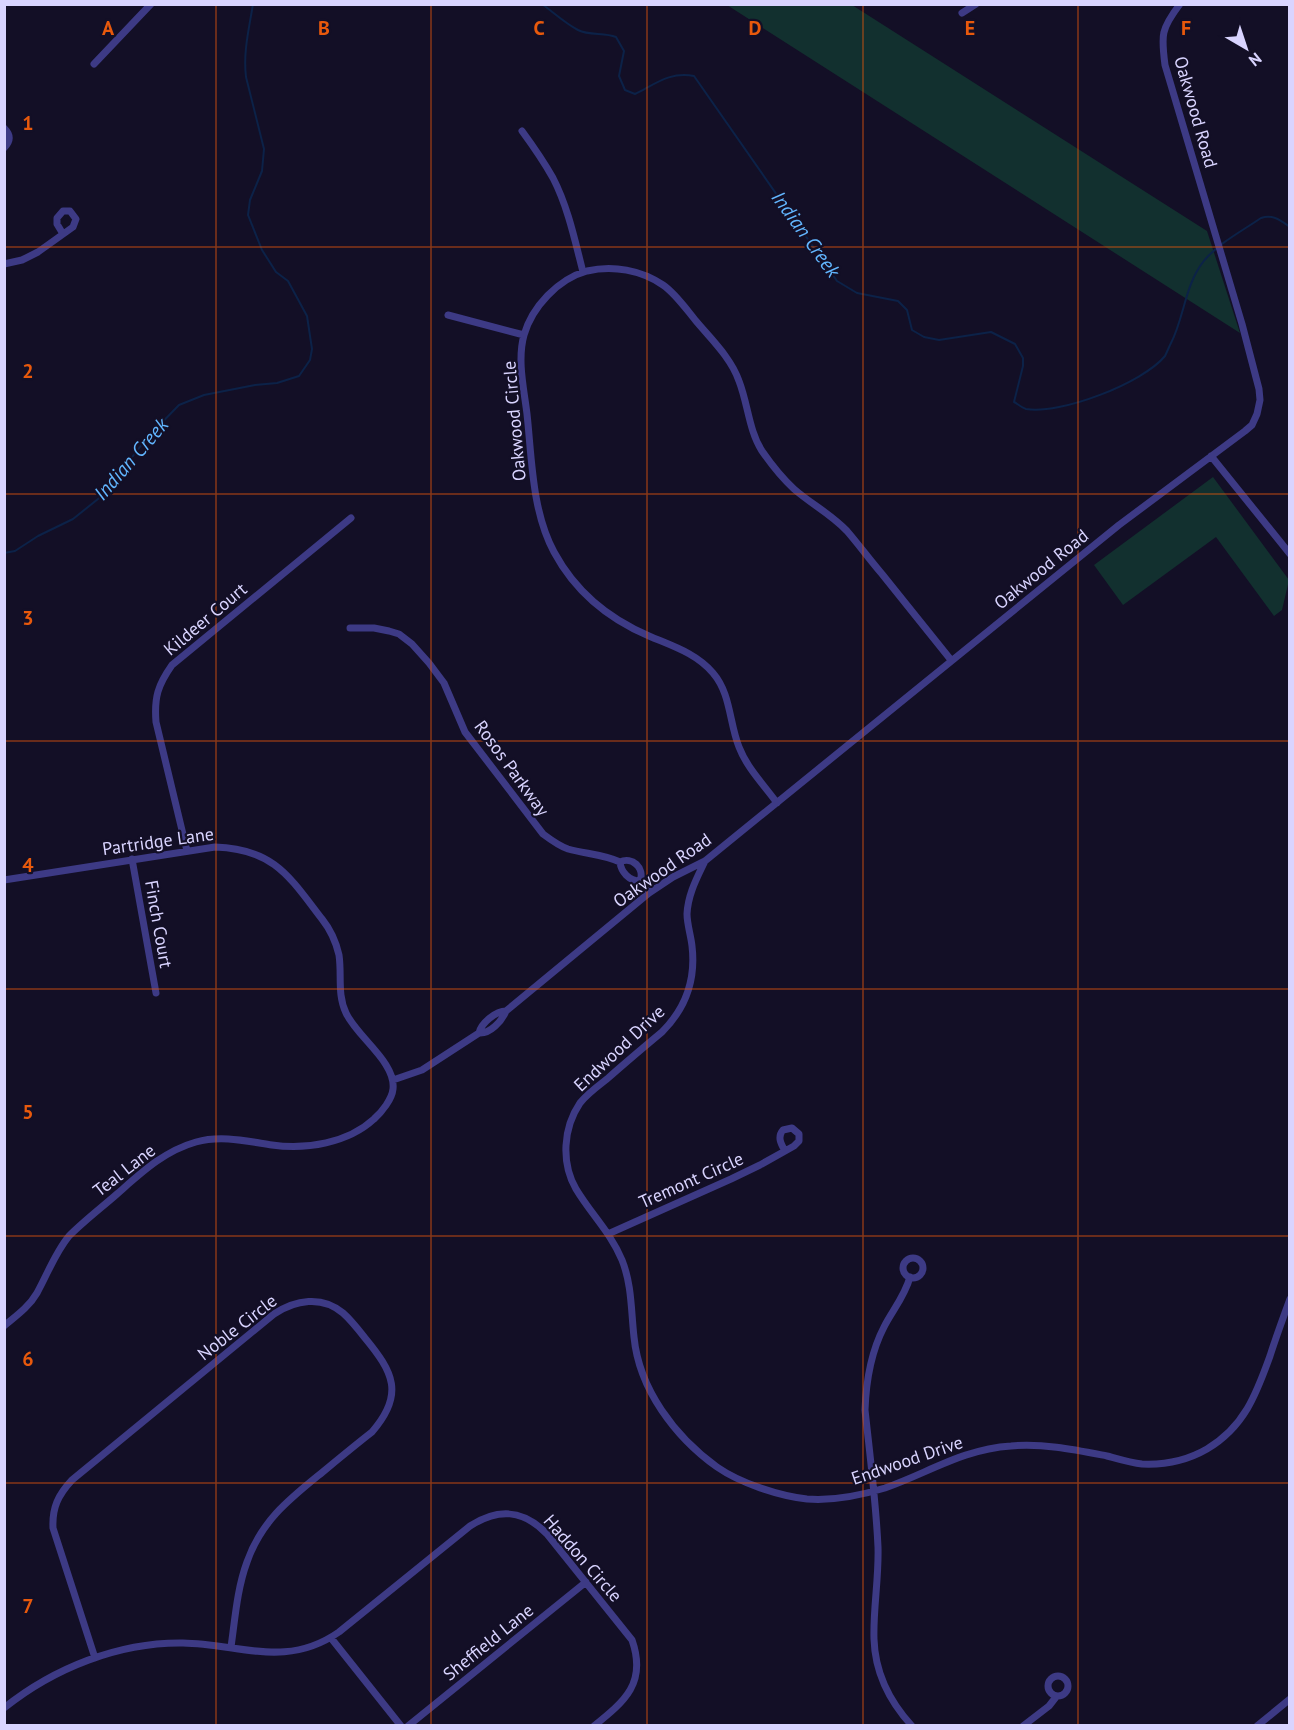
<svg xmlns="http://www.w3.org/2000/svg" width="1294" height="1730" font-family="'PT Sans',sans-serif">
<style>
.green{fill:#12302f}
.lines{fill:none;stroke-linecap:round;stroke-linejoin:round}
.stream{stroke:#0c2248;stroke-width:2}
.street{stroke:#3d3a85;stroke-width:7}
.grid{fill:none;stroke:#e8590c;stroke-width:1.5;stroke-opacity:0.55}
.labels{text-anchor:middle;dominant-baseline:central;stroke-width:4.5;stroke-linejoin:round;paint-order:stroke}
.street-label{font-size:18px;fill:#d9d4ff;stroke:#130f26}
.water-label{font-size:20px;font-style:italic;fill:#62b6ff;stroke:#130f26}
.grid-label{font-size:20px;text-anchor:middle;font-weight:bold;fill:#e8590c;stroke:#130f26;stroke-width:4.5;stroke-linejoin:round;paint-order:stroke}
</style>
<rect width="100%" height="100%" fill="#130f26"/>
<!-- green -->
<path class="green" d="M727,5H852L1207,231L1240,333Z
M1213,477L1289,580L1282,610L1274,616L1216,537L1123,605L1094,565Z"/>
<g class="lines">
<!-- stream -->
<path class="stream" d="M542,4C554,13 566,24 578,30C590,36 604,32 616,37L624,51L619,76L625,90L635,94C655,84 671,71 694,76L837,281L857,293L898,301L907,310L912,330L924,337L939,340L991,332L1015,344L1023,358V366L1014,402C1018,404 1022,408 1026,409C1060,415 1143,383 1165,356C1167,352 1169,347 1171,343C1184,318 1185,285 1203,262C1217,244 1242,231 1261,218C1273,214 1280,220 1290,227
M4,553L15,551L38,536L73,519L103,495L146,439L179,405L204,395L255,385L277,383L299,376L310,360L312,349L307,316L288,281L276,272L262,250L248,215L250,200L262,171L264,149L246,77C243,52 249,29 253,4"/>
<!-- street -->
<path class="street" d="M962,13L976,4
M94,64L151,4
M4,128C11,135 11,141 4,148
M522,131C533,146 544,162 553,178C568,207 575,241 583,272
M4,264L22,260L38,252L73,227L76,219L70,211H63L57,218V224L63,234
M448,315L524,335
M1211,456L1290,554
M350,628H374L389,631L399,634L412,644L429,663L444,683L465,732L543,834C551,840 559,846 568,849C586,854 603,854 620,862C632,856 645,868 640,881
M777,803C764,785 747,768 739,747C729,722 731,694 713,673C696,653 672,646 649,636C609,619 575,591 554,552C532,511 532,460 527,414C524,389 517,360 524,335C532,307 558,279 587,271C613,265 641,270 663,285C676,294 686,309 696,321C712,340 731,358 739,381C748,404 749,431 762,451C771,464 782,478 794,489C811,504 831,514 847,531C859,545 870,560 882,574C905,603 928,631 951,660
M187,851L156,722C154,697 158,685 172,665L351,518
M132,859L156,993
M705,861C697,878 688,894 687,914C687,924 691,936 692,946C696,980 686,1008 662,1032C644,1047 625,1063 607,1079C598,1086 587,1094 580,1103C563,1128 561,1163 576,1189C591,1214 611,1233 622,1260C632,1285 631,1311 634,1337C639,1389 675,1437 717,1467C740,1483 779,1496 807,1499C832,1501 862,1495 885,1488C928,1473 963,1449 1011,1446C1043,1443 1076,1450 1107,1456C1118,1459 1131,1463 1142,1464C1164,1465 1188,1460 1207,1449C1244,1427 1256,1395 1270,1356C1276,1337 1283,1318 1290,1299
M620,862C621,872 629,881 640,881L649,893
M4,880L215,847C274,849 289,876 322,919C330,929 336,942 339,955C342,975 337,994 346,1013C357,1037 396,1062 393,1089C392,1099 382,1112 374,1119C348,1143 306,1150 272,1145C246,1141 221,1135 196,1142C164,1151 141,1173 117,1194C101,1208 84,1221 69,1236C55,1253 48,1273 37,1293C29,1307 16,1316 4,1326
M479,1033C481,1023 496,1011 506,1011
M393,1080L422,1070L479,1033C490,1034 502,1021 506,1011L649,893L673,877L705,861L1119,525L1245,431L1252,425L1257,414L1260,400L1259,389L1242,324L1165,65C1161,35 1161,29 1180,4
M608,1234L731,1179L760,1165L794,1146L799,1141V1134L792,1128L783,1130C777,1137 781,1144 785,1151
M903 1268a10 10 0 1 1 20 0a10 10 0 1 1-20 0Z
M910,1277C905,1296 892,1311 884,1327C871,1352 866,1383 865,1410C870,1456 876,1502 878,1547C879,1578 873,1609 874,1639C875,1672 890,1702 912,1726
M331,1638L401,1726
M95,1658L53,1528C52,1508 58,1495 72,1480L274,1314C295,1300 322,1295 343,1313C351,1320 358,1329 365,1338C393,1372 405,1394 372,1432C354,1446 336,1461 319,1475C287,1501 261,1522 247,1562C237,1589 235,1619 231,1647
M1048 1686a10 10 0 1 1 20 0a10 10 0 1 1-20 0Z
M4,1708C54,1668 119,1642 183,1643C240,1644 286,1669 339,1632L470,1526C498,1508 523,1509 547,1534L632,1640C647,1683 625,1701 594,1726
M408,1726L586,1582
M1023,1726L1049,1706L1056,1697
M1257,1726L1290,1699"/>
</g>
<!-- grid -->
<path class="grid" d="M216,4V1726M431,4V1726M647,4V1726M863,4V1726M1078,4V1726M4,247H1290M4,494H1290M4,741H1290M4,989H1290M4,1236H1290M4,1483H1290"/>
<g class="labels">
<!-- street labels -->
<g class="street-label">
<text transform="translate(1196 112) rotate(74)">Oakwood Road</text>
<text transform="translate(514 421) rotate(-95)">Oakwood Circle</text>
<text transform="translate(1041 569) rotate(-39)">Oakwood Road</text>
<text transform="translate(205 619) rotate(-40)">Kildeer Court</text>
<text transform="translate(512 768) rotate(54)">Rosos Parkway</text>
<text transform="translate(158 841) rotate(-8)">Partridge Lane</text>
<text transform="translate(662 870) rotate(-35)">Oakwood Road</text>
<text transform="translate(159 924) rotate(80)">Finch Court</text>
<text transform="translate(619 1048) rotate(-43)">Endwood Drive</text>
<text transform="translate(124 1170) rotate(-38)">Teal Lane</text>
<text transform="translate(691 1180) rotate(-24)">Tremont Circle</text>
<text transform="translate(237 1327) rotate(-38)">Noble Circle</text>
<text transform="translate(907 1460) rotate(-19)">Endwood Drive</text>
<text transform="translate(583 1558) rotate(49)">Haddon Circle</text>
<text transform="translate(488 1642) rotate(-39)">Sheffield Lane</text>
</g>
<!-- water labels -->
<g class="water-label">
<text transform="translate(806 234) rotate(54)">Indian Creek</text>
<text transform="translate(131 459) rotate(-49)">Indian Creek</text>
</g>
</g>
<g class="grid-label">
<text x="108" y="35">A</text>
<text x="324" y="35">B</text>
<text x="539" y="35">C</text>
<text x="755" y="35">D</text>
<text x="970" y="35">E</text>
<text x="1186" y="35">F</text>
<text x="28" y="130">1</text>
<text x="28" y="378">2</text>
<text x="28" y="625">3</text>
<text x="28" y="872">4</text>
<text x="28" y="1119">5</text>
<text x="28" y="1366">6</text>
<text x="28" y="1613">7</text>
</g>
<!-- border -->
<rect width="1294" height="1730" fill="none" stroke="#d9d4ff" stroke-width="12"/>
<!-- north arrow -->
<g transform="translate(1246 48) rotate(141)" stroke="#130f26" stroke-width="4.5" paint-order="stroke">
<path d="M0-4.5L10 22L0 15L-10 22Z" fill="#d9d4ff"/>
<text y="-9" font-size="16" font-weight="bold" text-anchor="middle" fill="#d9d4ff">N</text>
</g>
</svg>
